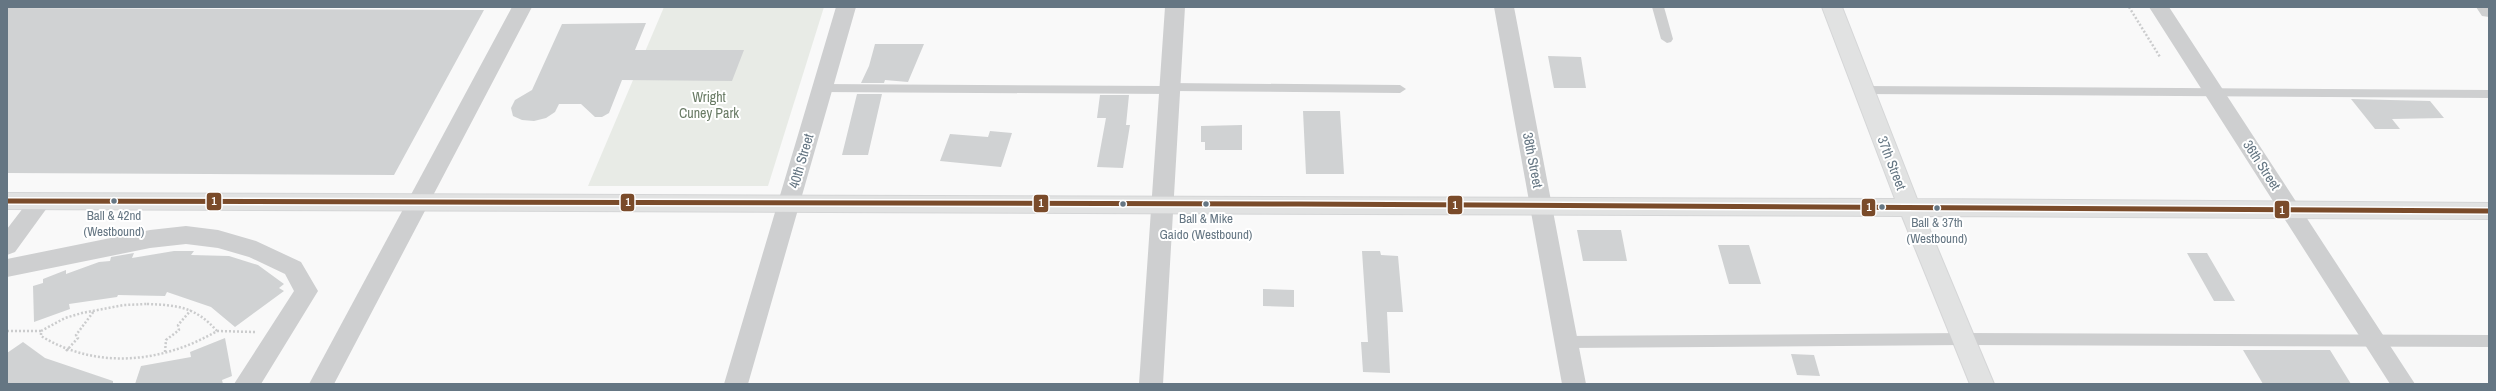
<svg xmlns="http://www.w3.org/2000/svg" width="2496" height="391" font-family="'Archivo Narrow',sans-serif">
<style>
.green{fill:#e8ebe6}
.building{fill:#d0d2d3}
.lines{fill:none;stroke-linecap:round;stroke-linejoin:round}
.secondary-casing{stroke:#d5d6d7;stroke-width:2}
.path{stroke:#cbcccd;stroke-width:2.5;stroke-dasharray:2 2;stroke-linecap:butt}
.lane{fill:#cecfd0;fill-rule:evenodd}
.street{fill:#cecfd0;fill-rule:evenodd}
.secondary{fill:#e1e2e2;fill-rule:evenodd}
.bus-1-casing{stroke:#fff;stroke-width:8}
.bus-1{stroke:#7a4b2a;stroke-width:5}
.bus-dot{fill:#657683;stroke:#fff;stroke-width:1.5}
.labels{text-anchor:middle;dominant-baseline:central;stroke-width:4;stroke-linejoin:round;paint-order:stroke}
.bus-label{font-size:13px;fill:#657683;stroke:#fff}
.park-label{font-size:14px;fill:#687a64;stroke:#fff}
.street-label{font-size:14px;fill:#657683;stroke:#fff}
.line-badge{stroke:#fff;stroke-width:1.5}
.badge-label{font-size:11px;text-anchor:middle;font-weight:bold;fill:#fff}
</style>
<rect width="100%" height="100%" fill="#f9f9f9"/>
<!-- green -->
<path class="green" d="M664,7H824L768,186H588Z"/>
<!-- building -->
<path class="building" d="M7,8L484,10L394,175L7,173Z
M646,23L635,50H744L732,81L622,80L609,113L602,117H595L581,104H559L555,112L546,118L534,121L522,120L513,116L511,108L515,100L532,90L562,24Z
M875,44H924L908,82L885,80L884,83H861L869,66Z
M1548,56L1581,57L1586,88H1554Z
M857,94H882L868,155H842Z
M1100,95H1129L1126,125H1130L1123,168L1097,167L1106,118H1097Z
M2351,99L2430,101L2444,118L2392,119L2400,129H2375Z
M1303,111H1340L1344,174H1306Z
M1242,125V150H1205V142H1201V126Z
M990,131L1012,133L1001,167L940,161L950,134L988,137Z
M1577,230H1621L1627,261H1583Z
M1718,245H1749L1761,284H1729Z
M174,251H194L191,255L229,256L258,265L284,284L279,288L284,291L235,327L211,307L167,292L165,296L118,295L117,297L69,304L70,309L34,322L33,286L43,283V279L66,270V274L99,262L110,261L111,257L134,253L132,258Z
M1362,251H1380L1381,255L1398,256L1403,312H1387L1390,373L1363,372L1361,342H1368Z
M2187,253H2207L2235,301H2214Z
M1263,289L1294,290V307L1263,306Z
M225,338L232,376L222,380L223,384H135L141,366L191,357L190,352Z
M23,342L45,358L113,381V384H7V353Z
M2243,350H2330L2351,384H2263Z
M1791,354L1814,355L1820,376L1797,375Z"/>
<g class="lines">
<defs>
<path id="secondary" d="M1822,7H1842L1917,199L2489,203V219L1924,216L1994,384H1970L1902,216L7,209V193L1895,199Z"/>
</defs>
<!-- secondary casing -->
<use href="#secondary" class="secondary-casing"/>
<!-- path -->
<path class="path" d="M2129,7L2160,57
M147,304C177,305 196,307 217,331C162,363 97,370 41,336V331L65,318L82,313L124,305Z
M7,331H41
M217,331L255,332
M66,351L78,338L76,335L94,311
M165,352L166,340L179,330L178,325L191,310"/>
<!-- lane -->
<path class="lane" d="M1652,7H1664L1673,39L1671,42L1667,43L1661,39Z
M1169,83L1400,85L1406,89L1400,93L1174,91L1169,94L822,92L816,88L822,84L1164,86Z
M1864,86L2489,90V98L1864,94L1858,90Z
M1963,333L2489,335V347L1963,345L1566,348L1561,346L1559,342L1561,338L1566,336Z"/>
<!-- street -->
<path class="street" d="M512,7H532L334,384H309Z
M836,7H856L748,384H724Z
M1165,7H1185L1163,384H1139Z
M1494,7H1514L1586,384H1562Z
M2149,7H2169L2415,384H2390Z
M2476,7H2489V17L2482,16Z
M41,193L49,195L52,201L15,252L7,255V229L33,195Z
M186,226L218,230L256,241L301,262L318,291L261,384H234L294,291L285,274L249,257L218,248L186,244L150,248L7,277V259L150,230Z"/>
<!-- secondary -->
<use href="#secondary" class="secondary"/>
<defs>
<path id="bus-1" d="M7,201L1299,204L2489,211"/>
</defs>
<!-- bus-1 casing -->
<use href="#bus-1" class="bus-1-casing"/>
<!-- bus-1 -->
<use href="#bus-1" class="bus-1"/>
</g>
<!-- markers -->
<g class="bus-dot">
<circle cx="114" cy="201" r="3.5"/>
<circle cx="1123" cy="204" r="3.5"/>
<circle cx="1206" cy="204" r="3.5"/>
<circle cx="1882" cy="207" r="3.5"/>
<circle cx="1937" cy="208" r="3.5"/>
</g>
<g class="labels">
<!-- bus labels -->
<g class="bus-label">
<text x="114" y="215">Ball &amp; 42nd<tspan x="114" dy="16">(Westbound)</tspan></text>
<text x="1206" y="218">Ball &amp; Mike<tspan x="1206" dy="16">Gaido (Westbound)</tspan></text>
<text x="1937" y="222">Ball &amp; 37th<tspan x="1937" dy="16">(Westbound)</tspan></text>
</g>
<!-- park labels -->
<g class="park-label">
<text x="709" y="97">Wright<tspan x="709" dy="16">Cuney Park</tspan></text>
</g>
<!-- street labels -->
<g class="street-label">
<text transform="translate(1533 160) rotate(79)">38th Street</text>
<text transform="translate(801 161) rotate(-74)">40th Street</text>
<text transform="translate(1892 163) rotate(69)">37th Street</text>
<text transform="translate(2262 165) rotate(57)">36th Street</text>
</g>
</g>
<g class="line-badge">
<rect x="206" y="192" width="16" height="19" rx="4" fill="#7a4b2a"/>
<rect x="620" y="193" width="15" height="19" rx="4" fill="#7a4b2a"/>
<rect x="1033" y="194" width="16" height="19" rx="4" fill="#7a4b2a"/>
<rect x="1447" y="195" width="16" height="20" rx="4" fill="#7a4b2a"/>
<rect x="1861" y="198" width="15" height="19" rx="4" fill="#7a4b2a"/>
<rect x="2274" y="200" width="16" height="19" rx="4" fill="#7a4b2a"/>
</g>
<g class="badge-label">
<text x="214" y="205">1</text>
<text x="628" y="206">1</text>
<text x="1041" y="207">1</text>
<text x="1455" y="209">1</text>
<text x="1869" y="211">1</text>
<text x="2282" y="214">1</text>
</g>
<!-- border -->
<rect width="2496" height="391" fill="none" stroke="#657683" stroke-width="16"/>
</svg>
